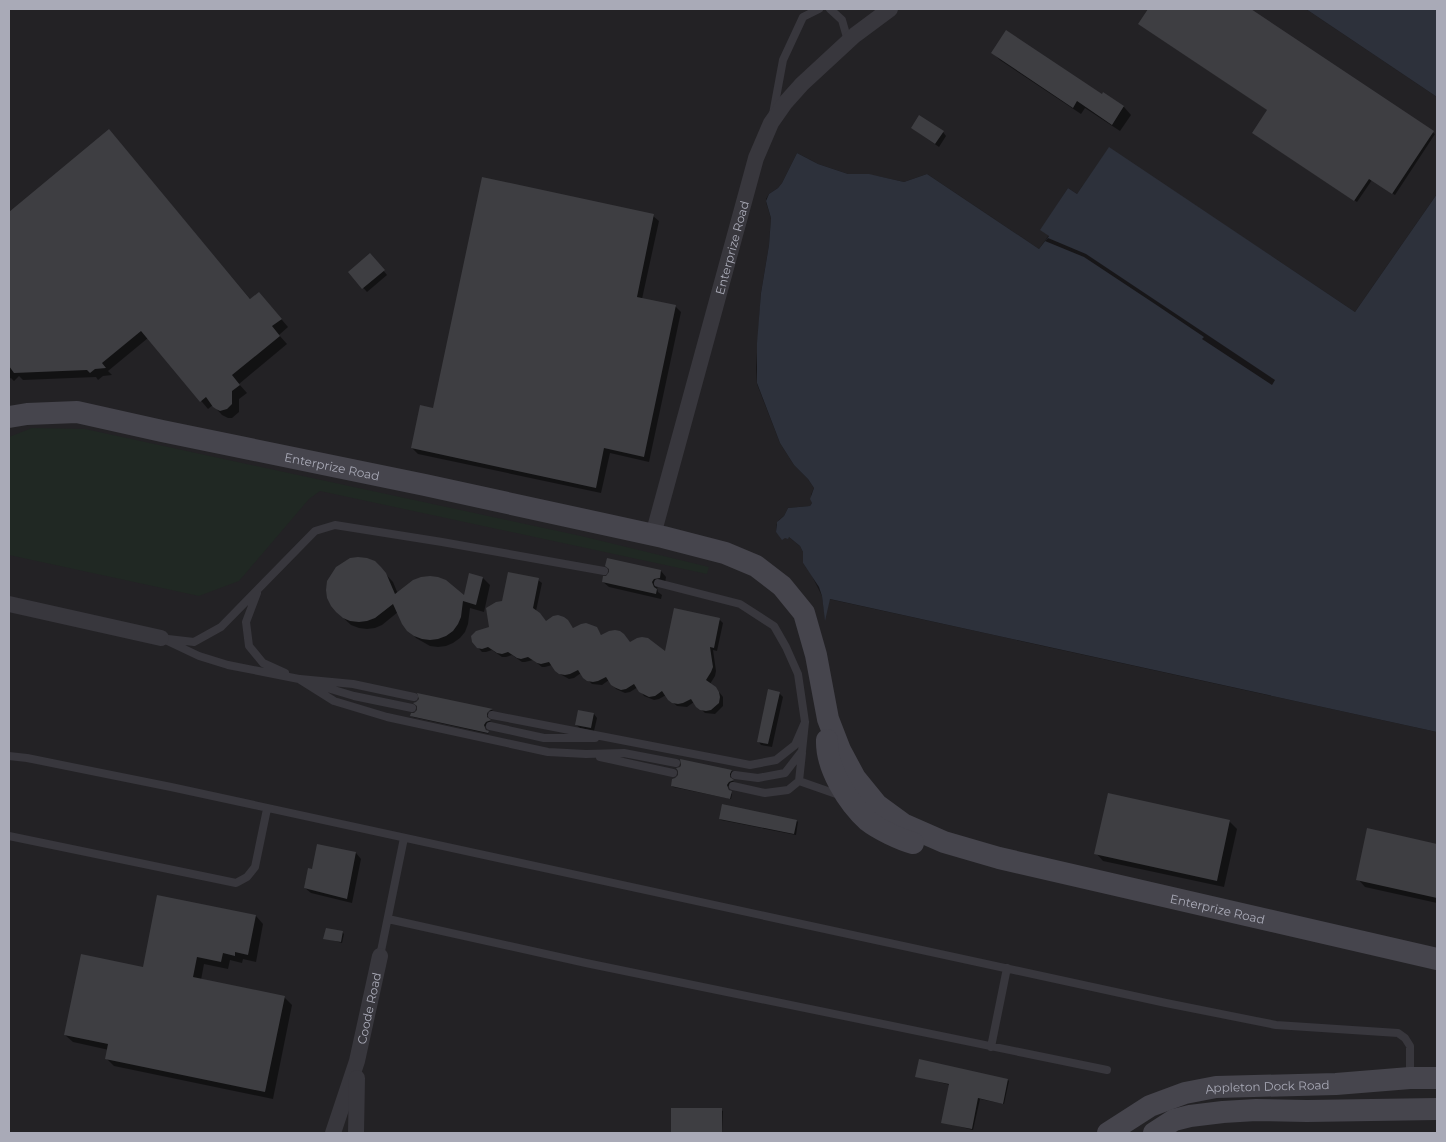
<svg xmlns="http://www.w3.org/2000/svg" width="1446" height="1142" font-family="Montserrat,sans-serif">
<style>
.built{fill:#232225}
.green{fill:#202823}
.water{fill:#2d313b}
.pier{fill:#171618}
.shadow{fill:#0007}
.building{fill:#3e3e42}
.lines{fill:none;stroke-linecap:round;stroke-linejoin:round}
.lane{stroke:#38373d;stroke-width:8}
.street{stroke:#38373d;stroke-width:16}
.secondary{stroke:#46454d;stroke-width:22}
.labels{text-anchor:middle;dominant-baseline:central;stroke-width:4.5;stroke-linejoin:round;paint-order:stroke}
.street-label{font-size:12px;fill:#a9aab7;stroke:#121113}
</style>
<rect width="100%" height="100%" fill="#171618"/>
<!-- built -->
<path class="built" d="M9,9H1306L1437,97V194L1355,312L1109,148L1077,194L1068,188L1041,230L1049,235L1039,249L927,174L904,182L877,176L848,174L818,164L797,153L782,183L778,188L769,194L766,199V202L771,218L769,245L761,293L756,368L757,384L780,443L794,465L808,479L814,488L811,495L812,503L810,506L788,508L784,516L779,520L776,525V532L784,538L789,537L800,546L803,552V563L812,576L822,596L825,618L829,599L1437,732V1133H9Z"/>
<!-- green -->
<path class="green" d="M32,428L85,429L581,536L709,567L707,574L320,491L309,499L239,581L199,596L9,555V437Z"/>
<!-- water -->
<path class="water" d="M1306,9H1437V97Z
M1109,147L1355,312L1437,194V732L830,599L825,621L822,596L819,587L803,563V552L800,546L789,537L788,539L785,538L782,540L776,532L777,522L784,516L788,508L810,506L812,503L810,499L814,488L808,479L794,465L780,443L757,383V343L761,293L769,245L771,218L766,201L769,194L778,188L782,183L797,153L818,164L848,174H869L904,182L927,174L1039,249L1049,236L1040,230L1068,188L1077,194Z"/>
<!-- pier -->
<path class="pier" d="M1048,238L1086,254L1275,380L1272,385L1202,339L1204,337L1155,304L1084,257L1045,241Z"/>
<!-- shadow -->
<path class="shadow" d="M1149,9H1249L1435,134L1395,195L1372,180L1357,202L1256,135L1269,111L1140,24Z
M993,53L1102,95L1104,94L1124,107L1131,115L1120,131L1085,108L1081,114L1000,60Z
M109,131L251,300L259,293L288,327L279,335L287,344L239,384L247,393L239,399V412L232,418H228L222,415L213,405L208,409L148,338L108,371L112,375L103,376L98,380L96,377L23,380L19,376L14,381L11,378L9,379V214Z
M916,131L943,132L946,136L939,147Z
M653,216L659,221L642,299L676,307L681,312L649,462L610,453L601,493L418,454L412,448L434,410Z
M373,258L387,275L367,292L349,272Z
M380,568L393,582L398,594L464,597L483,578L490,585L484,612L470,608L468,624L465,632L460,638L453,643L446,646L438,647L430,646L416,638L408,630L398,612L382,625L375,628L367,629L359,628L351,625L337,612Z
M661,571L666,577L665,583L660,584L657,588L658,592L662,595L661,599L609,587L603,582Z
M538,580L542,583L536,611L546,622L567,621L574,629L596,628L602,636L666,653L720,620L723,623L717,651L713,650L716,671L715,676L710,684L716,688L723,697V706L715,714L705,713L694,702L687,707L677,706L669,699L666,695L659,699L654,700L644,696L638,687L630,692L625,693L616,689L609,680L602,685L592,684L581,673L574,678L569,679L560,674L552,665L545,667H542L533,660L525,662H522L512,655L506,657H502L492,650L486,652H482L473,642L491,628L503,602Z
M779,693L783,697L772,747L761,745L758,741Z
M491,710H493L487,715L488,720L491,722L487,723L485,727L487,732L489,734L413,717L411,716L483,719Z
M594,714L597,718L594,731L580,728L576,725Z
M681,760L732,771L733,772L730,776L731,779L734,782L730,783L728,787L730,792L732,794L731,799L673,787L672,786L680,775Z
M723,806L797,821L798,822L796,835L721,820L720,819Z
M1229,821L1237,829L1224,887L1103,861L1096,853Z
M1368,830L1437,845V903L1365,887L1358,879Z
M356,853L361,859L352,903L311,893L305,888L313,870Z
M256,916L263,924L256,962L243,959L242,963L230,960L228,969L204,964L201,980L284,997L292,1005L273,1099L114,1066L107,1059L109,1050L73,1042L65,1035L144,968Z
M342,932L344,934L342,943L325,938Z
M917,1076L1008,1080L1009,1081L1004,1104L980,1099L973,1130L942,1122L950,1085Z
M672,1109L721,1110L723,1111L722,1133H672Z"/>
<!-- building -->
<path class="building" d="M1148,9H1251L1434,131L1392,194L1369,179L1354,201L1252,133L1267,110L1138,24Z
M1006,30L1102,94L1103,92L1124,106L1112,125L1077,101L1073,108L991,53Z
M919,115L944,131L935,144L911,128Z
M109,129L250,299L259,292L282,319L272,326L280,336L232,375L240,385L232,391V404L227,409L220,411L216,409L213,407L206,397L200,402L141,331L102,363L106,368L95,369L90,373L87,370L14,373L9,366V212Z
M482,177L654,214L637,297L676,305L644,457L604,448L596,488L411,448L420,405L433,408Z
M370,253L385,270L362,289L348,272Z
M358,557L367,558L375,561L381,567L386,573L395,594L413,580L421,577L430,576L438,577L446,580L464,595L469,573L483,577L476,605L463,601L461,617L458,624L453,631L446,636L438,639L430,640L422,639L414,636L407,631L402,624L393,604L375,618L367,621L359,622L350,621L343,618L336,612L331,606L327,598L326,590L327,581L336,567L350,558Z
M607,558L661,570L660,578L654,579L652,582L654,587L657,589L656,594L602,582L603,576H606L609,572V569L605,566Z
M508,572L539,578L533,608L540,613L546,621L553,616L558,615L564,617L568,620L573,628L581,624L586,623L597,627L601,635L609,631L615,630L620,631L624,634L630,642L637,638L642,637L648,638L665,651L674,608L720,618L714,648L710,647L713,667L711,672L706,680L716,687L719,692L720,697L719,703L711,710L706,711L700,710L696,707L691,699L683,703L678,704L672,703L668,700L662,691L655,696L649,697L639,692L634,684L626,689L621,690L616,688L611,685L606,677L598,681L593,682L587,681L583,678L578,670L570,674L565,675L559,674L555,671L549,662L541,664L537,663L528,657L521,659L517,658L508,652L502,654L497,653L488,647L482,649L477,648L472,642L471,636L476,631L489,627L486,608L496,602L502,601Z
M768,689L780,692L768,744L757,742Z
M417,693L493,709L490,710L487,713V717L491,720L486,722L484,725L486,730L489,731L488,733L410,716L411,713H414L417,710V706L413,703L416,702L419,699Z
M578,710L594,713L591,728L575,725Z
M680,759L732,770L730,774V777L734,780L729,782L727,785L729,790L732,791L730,799L671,786L672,779L675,778L678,775V771L676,768L680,767L681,765Z
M1108,793L1230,820L1217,881L1094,854Z
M722,804L797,820L794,834L719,819Z
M1367,828L1437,844V898L1356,880Z
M317,844L356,852L347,899L304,888L308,868L312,869Z
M157,895L256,915L248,955L235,952V956L223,953L221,962L197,957L193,977L285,996L265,1092L105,1059L108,1044L64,1035L81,954L143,967Z
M326,928L343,931L341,942L323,939Z
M919,1059L1008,1079L1003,1104L978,1098L972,1129L941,1123L949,1084L915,1077Z
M671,1108H722V1133H671Z"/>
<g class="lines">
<!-- lane -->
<path class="lane" d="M830,9L842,20L848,41
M773,114L783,60L803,17L819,9
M658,583L740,604L774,626L786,647L798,674L805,722L802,751L785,773L758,778L735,775
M257,593L246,622L249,646L263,663L285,673
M161,638L199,656L228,665L299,679L334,701L387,717L548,752L586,754L624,753L676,763
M168,639L194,642L221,627L315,531L335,525L442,542L604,571
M300,679L353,684L414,697
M314,684L354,696L412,708
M492,715L750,765L776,760L795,745L805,722
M490,726L544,738H595
M9,756L27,758L171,787L1166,1003L1276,1025L1398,1033L1405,1038L1410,1046V1076
M600,757L673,773
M799,781L839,795
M733,786L765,793L788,790L799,781L802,753
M9,836L236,883L247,877L255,867L267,809
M388,919L586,963L1107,1070
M380,956L404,838
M991,1047L1007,968"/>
<!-- street -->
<g class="street">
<path id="s1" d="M653,535L756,158L771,123L785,103L802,84L855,35L890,9"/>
<path d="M9,604L161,638"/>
<path id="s2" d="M333,1133L357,1061L380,956"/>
<path d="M356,1133L357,1078"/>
</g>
<!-- secondary -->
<g class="secondary">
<path id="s3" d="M9,417L27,414L77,412L162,431L425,485L663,537L725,553L756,566L782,586L804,613L816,655L828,719L840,750L855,778L877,805L903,824L944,842L999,858L1437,959"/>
<path d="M827,740C826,768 848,803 868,821C878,829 901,840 913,843"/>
<path id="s4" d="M1108,1133L1150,1106L1185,1093L1216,1087L1336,1084L1410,1078H1437"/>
<path d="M1154,1133L1174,1120L1190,1116L1223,1112L1256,1110L1307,1111L1437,1109"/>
</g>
</g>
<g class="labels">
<!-- street labels -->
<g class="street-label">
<text stroke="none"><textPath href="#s1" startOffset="298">Enterprize Road</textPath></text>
<text stroke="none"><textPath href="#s3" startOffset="329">Enterprize Road</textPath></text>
<text stroke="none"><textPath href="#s3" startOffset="1400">Enterprize Road</textPath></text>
<text stroke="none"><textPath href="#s2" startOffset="130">Coode Road</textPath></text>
<text stroke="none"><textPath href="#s4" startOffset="170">Appleton Dock Road</textPath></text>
</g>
</g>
<!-- border -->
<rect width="1446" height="1142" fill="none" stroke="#a9aab7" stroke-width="20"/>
</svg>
